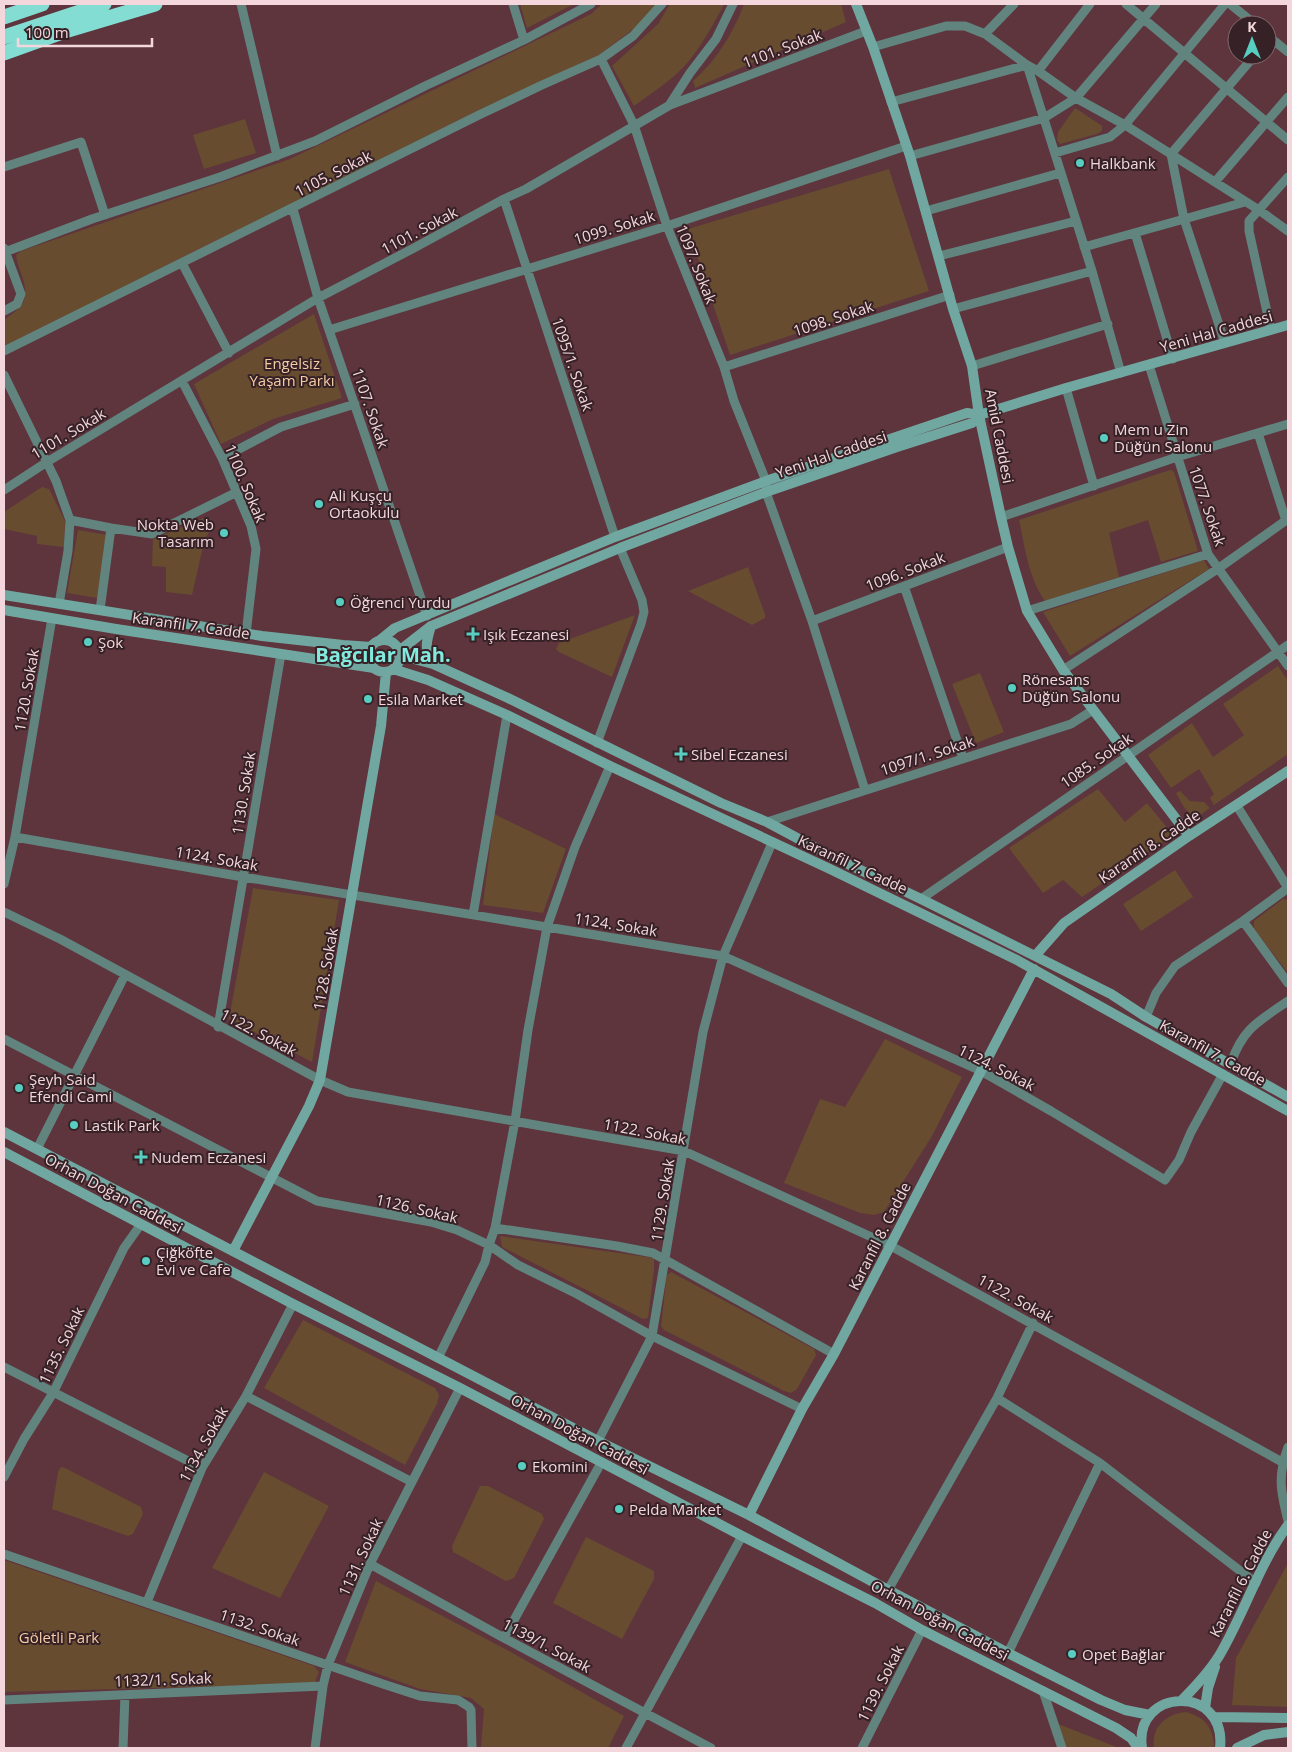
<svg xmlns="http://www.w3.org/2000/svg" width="1292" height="1752" font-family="'Open Sans',sans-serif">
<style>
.green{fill:#674c30}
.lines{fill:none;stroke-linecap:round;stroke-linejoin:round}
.street{stroke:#61847f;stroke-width:9}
.secondary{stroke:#70a8a1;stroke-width:10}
.highway{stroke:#83ddd2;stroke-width:15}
.poi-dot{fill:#57cec1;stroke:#362226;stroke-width:2}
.labels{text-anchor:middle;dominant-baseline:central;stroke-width:4;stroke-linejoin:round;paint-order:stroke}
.street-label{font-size:15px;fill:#f3d7dc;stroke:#362226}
.poi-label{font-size:15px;fill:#f3d7dc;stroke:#362226;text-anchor:start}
.park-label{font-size:15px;fill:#f6cca4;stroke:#362226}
.district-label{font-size:20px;font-weight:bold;fill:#82ebdf;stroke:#362226}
</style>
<rect width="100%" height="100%" fill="#5e343d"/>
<!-- green -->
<path class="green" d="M520,4H574L527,28Z
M602,4H657L636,27L596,57L4,348V320C9,316 15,312 19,308C34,292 18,273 16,255L21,251L290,159L591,14Z
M670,4H724C714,24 703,43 689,61C674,79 653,92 634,106L612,66L658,24Z
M744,4H841L846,22L695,88L693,81C716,61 734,32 744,4Z
M1075,108L1102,126V131L1097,134L1060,144L1057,140L1058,132Z
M245,119L256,153L204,169L193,135Z
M889,169L929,291L730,355L688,229Z
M314,314L342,398L273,419L221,444L194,384Z
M1170,470L1173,471L1175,475L1198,551L1161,562L1148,520L1109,533L1119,577L1045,601C1028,577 1025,547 1019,520Z
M42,487L49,489L65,521L64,547L37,544V536L4,529V512Z
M203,518L209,533L205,538L192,595L166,592V567L152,566L153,539Z
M78,530L108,535L97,598L67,593Z
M1204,560L1209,569L1070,656L1043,612Z
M748,567L765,614V618L752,625L688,591Z
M635,615L612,677L559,652L556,649L559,643Z
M1278,666L1288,681V754L1214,805L1210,798L1214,794L1199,769L1171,788L1148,755L1192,723L1213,757L1244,735L1223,704Z
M980,673L1004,732L976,743L952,684Z
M1098,789L1125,822L1147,803L1173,835L1082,897L1063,880L1043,893L1009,848Z
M1180,791L1190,801L1204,802L1210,808C1206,810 1200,817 1195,816C1186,814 1180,800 1176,793Z
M494,814L566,849L543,913L483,905Z
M1175,870L1193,897L1141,931L1123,904Z
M253,888L339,900L312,1062L229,1019Z
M1283,899L1288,900V973L1254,929V921Z
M885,1039L962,1077L932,1136L884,1212L874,1215L860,1213L784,1183L820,1099L845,1107Z
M500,1236L654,1258V1270L648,1318L643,1319L502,1247Z
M671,1272L814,1349L816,1355L797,1389L791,1393L784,1391L664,1330L661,1326L666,1281L667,1275Z
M303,1320L435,1388L439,1395L437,1404L405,1465L264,1388Z
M61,1467L65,1468L141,1507L143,1514L133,1534L128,1536L52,1509L58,1472Z
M264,1472L329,1506L280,1598L212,1568Z
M480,1486H488L542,1514L544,1519L514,1578L506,1581L453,1552L452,1546Z
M586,1537L654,1571V1579L622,1639L553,1603Z
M4,1560L314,1666L319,1672L315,1682L306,1684L4,1692Z
M1288,1563V1707L1232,1705L1236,1658Z
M376,1581L509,1651L624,1716L608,1748H481L484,1709L471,1698L420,1689L345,1662Z
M1186,1712C1205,1717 1214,1728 1214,1748H1154C1151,1727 1166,1714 1186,1712Z
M1056,1723L1119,1748H1064Z"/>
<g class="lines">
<!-- street -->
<path class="street" d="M241,4L277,156
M513,4L524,40
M1126,4L1288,140
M1230,4L1256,25
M985,34L1014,4
M1267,35L1288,52
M873,47L946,26H965L985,34L1027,65L1038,71L1076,98L1125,125L1259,210L1288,231
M601,59L634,125L667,226L724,367L734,401L766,481V492L812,621L865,790
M1038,71L1090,4
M891,102L1027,65L1092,271L1121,373
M670,104L690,73L716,39L733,4
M1055,153L1110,137L1125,125L1225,4
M910,156L1044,118L1076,98L1156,4
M4,167L81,142L105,215
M1215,182L1288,97
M504,199L615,537
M293,209L318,298L427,616
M926,211L1060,173
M1135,233L1173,359
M1084,247L1245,202
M5,252L92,219L220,177L315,141L425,86L524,40L591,4
M939,256L1076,221
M182,263L229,353
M953,309L1092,271
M4,311L17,304L21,294L4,248
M329,330L667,226L906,146
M1271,330L1249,231V221L1288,177
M1225,343L1184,219L1171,154L1255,55
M4,351L479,115L542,85L601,59L633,36L662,4
M1149,365L1208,554L1288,666
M972,366L1108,324
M724,367L950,295
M4,375L56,481L70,520L68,551L59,604
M182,381L222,458L251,526L256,549L246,634
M1066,388L1094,486
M1258,433L1286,521
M222,458L281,427L355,404
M4,490L47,462L318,298L414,248L504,199L526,189L670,105L866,31
M1001,517L1177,457L1288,424
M70,520L111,528L152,534L237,492
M904,586L963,758
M100,610L111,528
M1027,611L1208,554
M812,621L1008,547
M1063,670L1219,568L1288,519
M597,743L641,624L644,612L642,600L620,548
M1237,806L1288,888
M767,822L1071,724L1093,710
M15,837L243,877L723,956L981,1071L1051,1111L1165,1180L1179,1160L1191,1132L1223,1074
M4,884L15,837L52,618
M921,899L1288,645
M4,912L60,939L320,1080L348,1092L684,1151L891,1246L1282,1462
M473,915L507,715
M1243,921L1288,983
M1146,1017L1156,993L1175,966L1243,921L1288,888
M218,1027L281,654
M4,1039L317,1201L431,1222L457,1230L489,1245L518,1265L577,1294L652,1336L802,1409
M1231,1063C1243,1028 1259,1021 1288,1001
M37,1149L125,975
M495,1228L617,1246L653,1253L834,1354
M438,1358L485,1262L489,1245L495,1228L515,1121L528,1030L547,927L575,847L610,766
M4,1367L202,1468
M246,1396L412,1482
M997,1398L1100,1463L1256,1583
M598,1441L652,1336L703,1032L723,956L772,843
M1288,1447C1277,1476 1281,1493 1288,1521
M4,1477L24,1439L53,1393L124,1248L141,1224
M4,1554L383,1684L420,1696L458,1700L469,1707L471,1710L472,1748
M370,1564L504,1638L711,1748
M888,1590L997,1398L1033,1323
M147,1602L202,1468L246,1396L293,1304
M504,1638L601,1463
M1008,1653L1100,1463
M1043,1691L1062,1748
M4,1700L323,1686
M123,1748L125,1695
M315,1748L323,1686L328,1665L370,1564L460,1388
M626,1748L742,1536
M862,1748L922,1630"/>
<!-- secondary -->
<path class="secondary" d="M856,4L873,47L910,156L953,309L972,366L979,415L1001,517L1008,547L1027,611L1063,670L1189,836
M4,595L262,636L343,645L371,647
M4,610L116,629L374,668
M431,626C426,642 424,649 433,664
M368 656a16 16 0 1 1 32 0a16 16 0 1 1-32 0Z
M379,641L395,628L615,537L766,481L967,413L979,415
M399,651L431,626L620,548L766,492L897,447L972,423L979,415L1066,388L1288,325
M399,655L433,664L508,698L721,803L767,822L827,854L921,899L1111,994L1146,1017L1288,1097
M393,669L428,680L507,715L610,766L830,869L1017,960L1288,1111
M1035,956L1064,923L1189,836L1288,771
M4,1132L598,1441L749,1515L888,1590L1008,1653L1101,1700L1125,1710L1150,1715
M4,1152L293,1304L460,1388L742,1536L875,1603L922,1630L1116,1728L1131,1738L1138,1748
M233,1251L309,1106L320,1080L381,726L386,672
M749,1515L802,1409L834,1354L1034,969
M1182,1700C1196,1686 1209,1672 1219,1656C1244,1614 1259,1564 1288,1525
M1205,1708L1208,1688L1215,1667
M1214,1717L1288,1718
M1142,1748C1133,1687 1227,1684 1220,1748
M1237,1748L1264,1735L1288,1732"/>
<!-- highway -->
<path class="highway" d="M4,17L42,4
M4,37L104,4
M4,53L68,30L155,4"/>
</g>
<!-- markers -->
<g class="poi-dot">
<circle cx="1080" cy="163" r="5"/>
<circle cx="1104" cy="438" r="5"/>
<circle cx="319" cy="504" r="5"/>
<circle cx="224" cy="533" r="5"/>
<circle cx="340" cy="602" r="5"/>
<path d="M470.5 626.5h5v5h5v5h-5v5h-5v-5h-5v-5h5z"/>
<circle cx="88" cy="642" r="5"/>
<circle cx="1012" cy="688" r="5"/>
<circle cx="368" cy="699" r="5"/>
<path d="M678.5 746.5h5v5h5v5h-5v5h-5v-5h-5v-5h5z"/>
<circle cx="19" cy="1088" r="5"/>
<circle cx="74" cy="1125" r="5"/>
<path d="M138.5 1149.5h5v5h5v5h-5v5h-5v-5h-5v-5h5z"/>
<circle cx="146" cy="1261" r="5"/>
<circle cx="522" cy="1466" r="5"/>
<circle cx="619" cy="1509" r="5"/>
<circle cx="1072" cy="1654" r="5"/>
</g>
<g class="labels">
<!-- street labels -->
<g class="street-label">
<text transform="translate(782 48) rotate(-21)">1101. Sokak</text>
<text transform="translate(333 173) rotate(-27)">1105. Sokak</text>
<text transform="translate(614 227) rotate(-17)">1099. Sokak</text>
<text transform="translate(419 230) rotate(-28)">1101. Sokak</text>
<text transform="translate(697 264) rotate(68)">1097. Sokak</text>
<text transform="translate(833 318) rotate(-18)">1098. Sokak</text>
<text transform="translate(1216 331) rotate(-16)">Yeni Hal Caddesi</text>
<text transform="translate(573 364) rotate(71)">1095/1. Sokak</text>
<text transform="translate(371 408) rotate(71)">1107. Sokak</text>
<text transform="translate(68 433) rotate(-31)">1101. Sokak</text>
<text transform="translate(1000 436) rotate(79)">Amid Caddesi</text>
<text transform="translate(831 454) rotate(-19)">Yeni Hal Caddesi</text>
<text transform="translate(246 483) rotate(67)">1100. Sokak</text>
<text transform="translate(1208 506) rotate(71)">1077. Sokak</text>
<text transform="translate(905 571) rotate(-21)">1096. Sokak</text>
<text transform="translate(191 625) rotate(8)">Karanfil 7. Cadde</text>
<text transform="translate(26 690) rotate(-80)">1120. Sokak</text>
<text transform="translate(927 755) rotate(-18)">1097/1. Sokak</text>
<text transform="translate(1096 760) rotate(-35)">1085. Sokak</text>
<text transform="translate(243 793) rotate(-81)">1130. Sokak</text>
<text transform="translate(1149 846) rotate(-34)">Karanfil 8. Cadde</text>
<text transform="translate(217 858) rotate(10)">1124. Sokak</text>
<text transform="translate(853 864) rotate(25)">Karanfil 7. Cadde</text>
<text transform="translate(616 924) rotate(9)">1124. Sokak</text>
<text transform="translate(325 969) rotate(-80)">1128. Sokak</text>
<text transform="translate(259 1032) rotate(28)">1122. Sokak</text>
<text transform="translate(1213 1052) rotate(29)">Karanfil 7. Cadde</text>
<text transform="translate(997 1067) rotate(27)">1124. Sokak</text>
<text transform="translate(645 1131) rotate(11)">1122. Sokak</text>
<text transform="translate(114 1193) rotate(28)">Orhan Doğan Caddesi</text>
<text transform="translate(662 1200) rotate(-81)">1129. Sokak</text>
<text transform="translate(417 1208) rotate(13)">1126. Sokak</text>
<text transform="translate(879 1236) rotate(-63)">Karanfil 8. Cadde</text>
<text transform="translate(1016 1298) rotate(29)">1122. Sokak</text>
<text transform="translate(61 1345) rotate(-64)">1135. Sokak</text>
<text transform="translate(580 1434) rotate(28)">Orhan Doğan Caddesi</text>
<text transform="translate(203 1444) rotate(-61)">1134. Sokak</text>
<text transform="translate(360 1557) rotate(-65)">1131. Sokak</text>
<text transform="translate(1240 1583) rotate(-63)">Karanfil 6. Cadde</text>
<text transform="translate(940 1620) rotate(28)">Orhan Doğan Caddesi</text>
<text transform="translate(260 1627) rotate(19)">1132. Sokak</text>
<text transform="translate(547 1645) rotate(28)">1139/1. Sokak</text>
<text transform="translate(163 1679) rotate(-2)">1132/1. Sokak</text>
<text transform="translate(880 1683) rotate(-63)">1139. Sokak</text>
</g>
<!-- poi labels -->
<g class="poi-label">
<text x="1090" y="163">Halkbank</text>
<text x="1114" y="429">Mem u Zin<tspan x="1114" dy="17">Düğün Salonu</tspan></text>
<text x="329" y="495">Ali Kuşçu<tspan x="329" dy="17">Ortaokulu</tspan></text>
<text x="214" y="524" text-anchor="end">Nokta Web<tspan x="214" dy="17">Tasarım</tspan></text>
<text x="350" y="602">Öğrenci Yurdu</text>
<text x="483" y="634">Işık Eczanesi</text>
<text x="98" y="642">Şok</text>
<text x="1022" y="679">Rönesans<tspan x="1022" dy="17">Düğün Salonu</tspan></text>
<text x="378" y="699">Esila Market</text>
<text x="691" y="754">Sibel Eczanesi</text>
<text x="29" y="1079">Şeyh Said<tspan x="29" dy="17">Efendi Cami</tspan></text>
<text x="84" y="1125">Lastik Park</text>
<text x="151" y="1157">Nudem Eczanesi</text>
<text x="156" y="1252">Çiğköfte<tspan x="156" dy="17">Evi ve Cafe</tspan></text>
<text x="532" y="1466">Ekomini</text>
<text x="629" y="1509">Pelda Market</text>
<text x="1082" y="1654">Opet Bağlar</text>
</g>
<!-- park labels -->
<g class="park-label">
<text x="292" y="363">Engelsiz<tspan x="292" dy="17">Yaşam Parkı</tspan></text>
<text x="59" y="1637">Göletli Park</text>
</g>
<!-- district labels -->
<g class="district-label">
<text x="383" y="654">Bağcılar Mah.</text>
</g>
</g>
<!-- border -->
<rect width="1292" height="1752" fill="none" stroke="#f3d7dc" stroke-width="10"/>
<!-- north arrow -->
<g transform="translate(1252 40)"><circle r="24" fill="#362226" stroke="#826a6f"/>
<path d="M0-4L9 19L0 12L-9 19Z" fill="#57cec1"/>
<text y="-8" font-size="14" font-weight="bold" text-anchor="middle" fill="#f3d7dc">K</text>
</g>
<!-- scale -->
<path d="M18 38v8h134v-8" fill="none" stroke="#f3d7dc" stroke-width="2.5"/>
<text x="25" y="38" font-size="15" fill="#f3d7dc" stroke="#362226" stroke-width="4" paint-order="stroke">100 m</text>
</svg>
